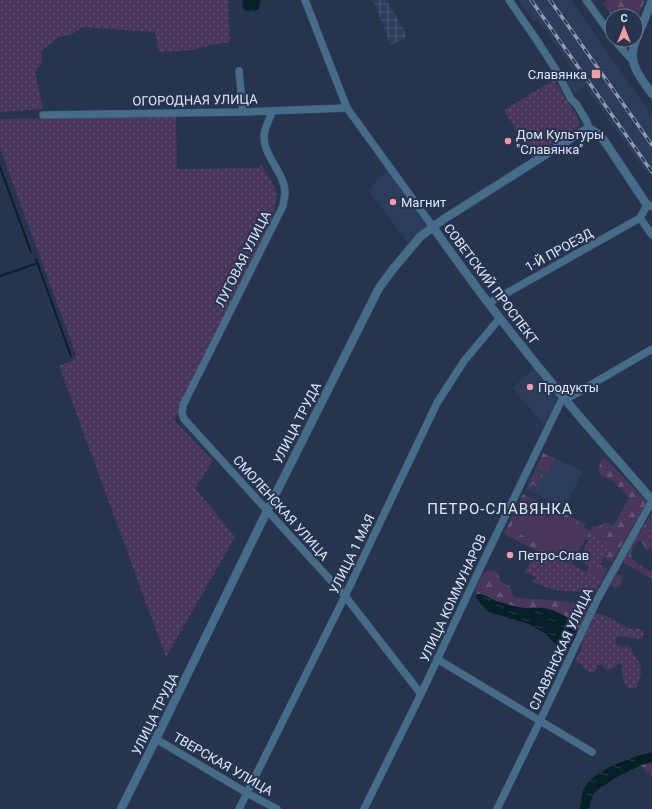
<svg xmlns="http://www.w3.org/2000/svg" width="652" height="809" font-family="Roboto,sans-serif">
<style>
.built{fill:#2c3c5c}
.industrial{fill:url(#industrial-grid)}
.grass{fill:url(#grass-dots)}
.forest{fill:url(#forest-firs)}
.garden{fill:#49365b}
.water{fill:url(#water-ripples)}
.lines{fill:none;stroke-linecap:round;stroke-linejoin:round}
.stream{stroke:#062028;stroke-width:2}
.minor-casing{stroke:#445169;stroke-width:8}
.tertiary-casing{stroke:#445169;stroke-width:9}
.minor{stroke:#456d8b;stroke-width:7}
.tertiary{stroke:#456d8b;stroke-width:8}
.rail-casing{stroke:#8f9aaf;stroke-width:3.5}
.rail{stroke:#27344e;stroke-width:2;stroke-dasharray:6;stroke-linecap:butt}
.poi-dot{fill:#f49aa3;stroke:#27344e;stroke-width:1.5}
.labels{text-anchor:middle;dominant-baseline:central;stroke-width:4;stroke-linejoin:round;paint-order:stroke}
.poi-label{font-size:13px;fill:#dee7f8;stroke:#27344e;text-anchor:start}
.street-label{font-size:13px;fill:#dee7f8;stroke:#27344e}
.quarter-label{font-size:15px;letter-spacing:1px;fill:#dee7f8;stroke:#27344e}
</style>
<defs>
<pattern id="industrial-grid" width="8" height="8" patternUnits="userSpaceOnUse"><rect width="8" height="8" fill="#2c3c5c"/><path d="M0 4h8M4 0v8" fill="none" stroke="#4a5874"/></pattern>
<pattern id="grass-dots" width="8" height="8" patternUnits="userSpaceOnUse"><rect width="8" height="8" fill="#49365b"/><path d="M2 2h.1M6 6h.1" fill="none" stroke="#635373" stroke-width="1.8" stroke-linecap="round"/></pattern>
<pattern id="forest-firs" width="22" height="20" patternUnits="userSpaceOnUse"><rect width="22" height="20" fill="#49365b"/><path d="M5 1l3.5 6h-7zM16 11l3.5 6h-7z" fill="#635373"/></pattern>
<pattern id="water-ripples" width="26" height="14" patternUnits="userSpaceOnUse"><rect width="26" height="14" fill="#062028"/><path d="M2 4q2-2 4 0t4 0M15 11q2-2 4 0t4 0" fill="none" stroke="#2a4048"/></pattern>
</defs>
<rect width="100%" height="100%" fill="#27344e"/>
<!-- built -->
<path class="built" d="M519,0H571L652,116V176L650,173L647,174L585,86L575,94L567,82L576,74L537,19L534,21Z
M388,169L429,224L408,243L368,190Z
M534,369L558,396L544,425L512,388Z
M543,453L583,471L565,508L526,489Z"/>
<!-- industrial -->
<path class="industrial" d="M373,0H386L405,32V38L391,45Z"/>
<!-- grass -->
<path class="grass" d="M0,0H228L230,42L201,47L195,50L159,52L155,32L82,27L72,34L59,37L41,51L42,63L35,72L43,109L0,112Z
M554,80L578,118L579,125L577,128L533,157L504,110Z
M176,117L177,169L256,168L262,165L274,186L277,196L272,220L174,420L213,461L195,488L235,537L166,657L59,366L72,361L76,355L0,148V119Z
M592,534L611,544L597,570L578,560Z
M538,547L602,580L596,593L553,590L533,582L536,577L525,572Z
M595,614H602L630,629L634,630L637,628L643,631L644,634L641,639L618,636L615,640L617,645L623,647L626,645L631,647C633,655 633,653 637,659C644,668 641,678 636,688H628C623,682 621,673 622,665L620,663L614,668L607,670L602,665H599L594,672L591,673L583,668V665L575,662L582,646V639Z"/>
<!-- forest -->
<path class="forest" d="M607,0H645L636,22V16H612L603,3Z
M543,453L555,458L548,473L536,468Z
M605,458L647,502L612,562L604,558L611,544L592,534L588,541L586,539L592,526L598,527L605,522L613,526L629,498L613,481L601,475L598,469L602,459Z
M535,471L543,475L537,487L532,484L529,491L526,489Z
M523,494L586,524L584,527L526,499L510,529L564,557L565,561L539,547L537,551L504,534Z
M652,514V548L649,550L646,549L641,541H639C621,559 637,563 652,572V579L624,563L623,559L651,515Z
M600,565L608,569L602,580L586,571L589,566L597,570Z
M489,570H493L497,572C501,580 499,582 509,585L513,595L515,597L528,599H541L586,604L589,605V608L577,634V626L570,618L554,611L541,608L526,609L518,608L505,603L494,600L481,594H477L475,589L483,574Z
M619,574L622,576L623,579L618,587L616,588L612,586L611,584L616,575Z
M652,762V776L645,770L641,765Z"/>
<!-- garden -->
<path class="garden" d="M526,499L590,530L572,564L565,561L564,557L510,529Z"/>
<!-- water -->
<path class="water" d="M243,0H260L259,9C254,12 250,12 244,10L242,5Z
M477,594C485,593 492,601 500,602C508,604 515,607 524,608C532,609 540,606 548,609C558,611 570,618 577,626C577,635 574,640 569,647L558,645L552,641L546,634L529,624L489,612C484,608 479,603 476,597Z
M652,752V762L641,765L615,778L595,792L590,804V809H580C581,801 581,792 586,785C597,769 634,756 652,752Z"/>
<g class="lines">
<!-- stream -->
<path class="stream" d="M0,167L31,252
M36,259L71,356
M0,276L38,263"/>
<defs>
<path id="minor" d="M305,0L347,108L433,227
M509,0L538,42L556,70L571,99L577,105L587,122L589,128
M586,0L612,36
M615,40L621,48L633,61
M239,71L243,112
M272,111C270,119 265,127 264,135C263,157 285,172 285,193C285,197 283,202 283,206L183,405L182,413L184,419L345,596L421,694
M43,115L243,112L347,108
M640,218L652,235
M640,218L647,205
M489,303L640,218
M565,400L652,349
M437,659L592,752
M156,739L247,793L277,809
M239,809L345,596L437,403L464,361L500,318
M364,809L421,694L483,562L563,397
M497,809L540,721L597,600L652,501"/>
<path id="tertiary" d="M636,40C626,63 640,76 652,94
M636,40L652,1
M433,227C474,286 518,343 564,398C593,433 623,466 652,500
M121,809L156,739L267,511L379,288L393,269L420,237L433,227L444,219L578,134L589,128L598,134L603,139L647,205L652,206"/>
</defs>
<!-- minor casing -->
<use href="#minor" class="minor-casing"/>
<!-- tertiary casing -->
<use href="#tertiary" class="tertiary-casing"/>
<!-- minor -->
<use href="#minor" class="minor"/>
<!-- tertiary -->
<use href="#tertiary" class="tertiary"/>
<defs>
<path id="rail" d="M531,0L652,172
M550,0L612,88L652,145"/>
</defs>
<!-- rail casing -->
<use href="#rail" class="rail-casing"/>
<!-- rail -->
<use href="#rail" class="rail"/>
</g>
<!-- markers -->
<g class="poi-dot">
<rect x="591" y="69" width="10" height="10" rx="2"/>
<circle cx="508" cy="141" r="4"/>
<circle cx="393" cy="202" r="4"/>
<circle cx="530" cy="387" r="4"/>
<circle cx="510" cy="555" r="4"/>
</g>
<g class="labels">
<!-- poi labels -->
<g class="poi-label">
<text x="587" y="74" text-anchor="end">Славянка</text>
<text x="516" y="134">Дом Культуры<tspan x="516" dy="15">"Славянка"</tspan></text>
<text x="401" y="202">Магнит</text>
<text x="538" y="387">Продукты</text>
<text x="518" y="555">Петро-Слав</text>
</g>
<!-- street labels -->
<g class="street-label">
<text transform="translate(195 100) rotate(-1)">ОГОРОДНАЯ УЛИЦА</text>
<text transform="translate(559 250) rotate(-29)">1-Й ПРОЕЗД</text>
<text transform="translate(243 259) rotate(-63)">ЛУГОВАЯ УЛИЦА</text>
<text transform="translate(491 284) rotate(53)">СОВЕТСКИЙ ПРОСПЕКТ</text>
<text transform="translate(297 423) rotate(-63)">УЛИЦА ТРУДА</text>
<text transform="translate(281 508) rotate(48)">СМОЛЕНСКАЯ УЛИЦА</text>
<text transform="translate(352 554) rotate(-64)">УЛИЦА 1 МАЯ</text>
<text transform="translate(453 598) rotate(-65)">УЛИЦА КОММУНАРОВ</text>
<text transform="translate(561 649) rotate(-65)">СЛАВЯНСКАЯ УЛИЦА</text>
<text transform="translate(155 714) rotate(-64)">УЛИЦА ТРУДА</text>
<text transform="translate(223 764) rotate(30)">ТВЕРСКАЯ УЛИЦА</text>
</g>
<!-- quarter labels -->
<g class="quarter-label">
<text x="500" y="509">ПЕТРО-СЛАВЯНКА</text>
</g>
</g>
<!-- north arrow -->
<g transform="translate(624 28)"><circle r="19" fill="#27344e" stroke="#707c92"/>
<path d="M0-3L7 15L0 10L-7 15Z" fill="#f49aa3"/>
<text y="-6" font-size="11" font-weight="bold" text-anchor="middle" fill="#dee7f8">С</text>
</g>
</svg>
